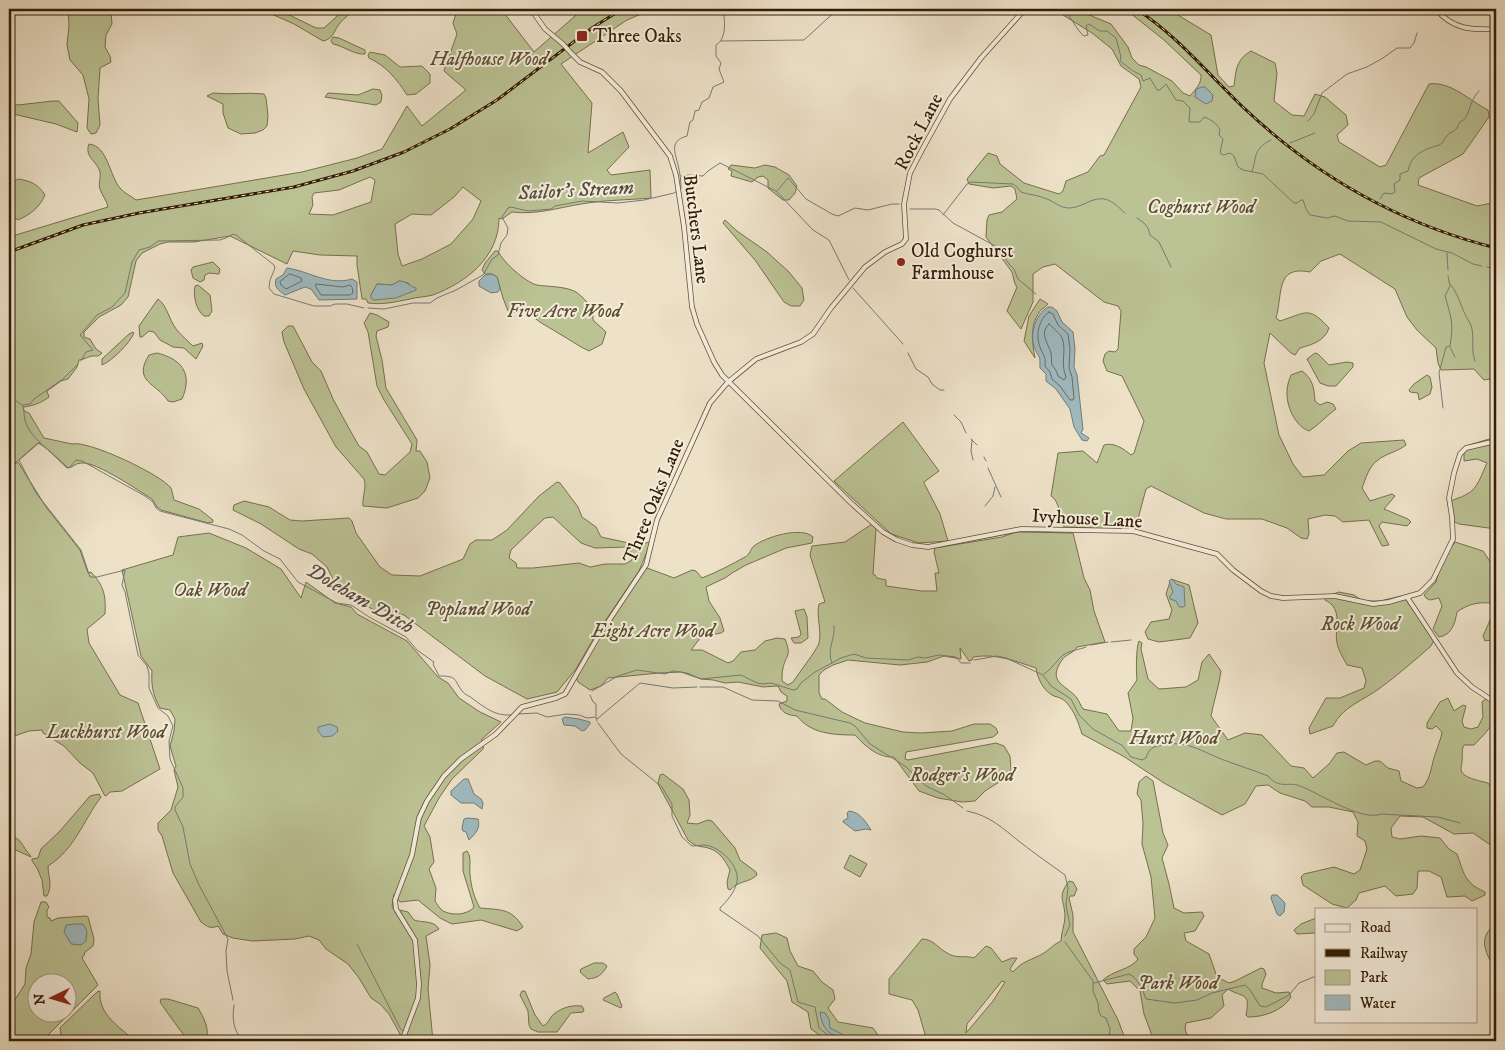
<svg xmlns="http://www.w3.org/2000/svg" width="1505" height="1050" font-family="'IM FELL DW Pica',serif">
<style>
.green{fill:#bbc294;stroke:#786f4c;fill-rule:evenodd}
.water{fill:#9fbac1;stroke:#747b76}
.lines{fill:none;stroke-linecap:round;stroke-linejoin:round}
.shore{stroke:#6a6b63;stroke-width:1}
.stream{stroke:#747b76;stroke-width:1}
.tertiary-casing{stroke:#624d36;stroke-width:5.5}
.tertiary{stroke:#f3ecdb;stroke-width:4}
.rail-casing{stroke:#341c05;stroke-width:3}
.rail{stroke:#f3ecdb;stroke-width:1;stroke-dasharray:4;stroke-linecap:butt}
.tertiary-bridge-casing{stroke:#624d36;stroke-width:5.5;stroke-linecap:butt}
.tertiary-bridge{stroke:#f3ecdb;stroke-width:4}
.poi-dot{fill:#8f2418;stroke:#f3ecdb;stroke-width:2}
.labels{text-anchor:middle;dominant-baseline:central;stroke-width:4;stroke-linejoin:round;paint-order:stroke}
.poi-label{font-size:19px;fill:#341c05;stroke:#f3ecdb;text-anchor:start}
.park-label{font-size:19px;font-style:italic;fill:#5c4e30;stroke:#f3ecdb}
.street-label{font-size:19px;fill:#341c05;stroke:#f3ecdb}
.water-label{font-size:20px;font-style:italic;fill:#544b3d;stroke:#f3ecdb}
</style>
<rect width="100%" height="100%" fill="#ede1c8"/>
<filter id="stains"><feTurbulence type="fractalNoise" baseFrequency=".004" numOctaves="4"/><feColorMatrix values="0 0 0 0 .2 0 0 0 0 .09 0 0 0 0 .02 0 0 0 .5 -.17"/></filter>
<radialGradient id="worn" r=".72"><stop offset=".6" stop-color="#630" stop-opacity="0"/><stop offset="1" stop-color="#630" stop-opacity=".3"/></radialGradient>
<!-- green -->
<path class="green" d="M68,9H107L111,12L112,24L106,35L105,47L110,56L111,62L100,68L98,99L100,125L96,133L91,134L87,128L89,99L83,75L70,60L67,45L69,26Z
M265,9H277L316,28H324L345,9H357C351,13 344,18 340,23C334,30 334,39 323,41L294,24L267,12Z
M448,9H501L534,52L583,9H653L627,20L561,64L592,103L588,153L623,132L629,147L607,170L611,175L650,170L651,198C628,200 604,200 581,204C557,208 536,215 512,212L502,219L499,218C499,257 467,282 433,295C425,297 417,297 410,299C395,302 383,305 368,303L366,299H362L357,265V256L320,255L293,251L287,264L230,236L194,242H168L160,244L142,253L136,261L128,297L121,305L99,317L84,332V337L90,339L96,349L102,353L98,356C88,355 87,359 79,360L77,367L68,379L61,381L47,391L49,397C41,403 33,406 23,407L24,411L29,413L44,438L72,444C88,440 160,474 171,488C172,491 173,496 174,500L199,509L213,520V522L208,523L161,510L157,507L152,499C139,491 96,461 81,463C75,463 73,468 67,468C59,461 46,446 38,443L14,464L9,466V237L108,207C107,201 102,195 100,189C98,183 101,178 100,172C97,161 84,157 89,144C108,146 109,175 120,188C124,193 131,196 136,200L302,172L357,158L382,149L407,106L422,126L466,90L444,71L457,34L453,23L456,14ZM370,177L375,180L371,202L333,215L309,214L313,205L312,197L314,193L339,190ZM463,187L481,201L473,219L451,244L422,259L402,266L398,254L395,224L412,214L431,215L454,197ZM399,281L408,283L412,287L374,300L371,295L377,284L392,285Z
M1050,9H1081L1087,14L1111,24L1128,47L1132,58L1139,65L1146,67L1172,81L1183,93L1190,96C1195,90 1202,83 1201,75L1164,40L1125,9H1168L1211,35L1218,75L1229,87L1234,86C1236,70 1236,60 1251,51L1275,63L1277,73L1274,101L1292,115L1304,116L1315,94L1325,97L1346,115L1348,125L1337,135L1339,142L1380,167L1386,165L1429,84C1451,81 1470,101 1488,110L1489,117L1463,154L1419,178L1418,185L1477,206L1492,203L1496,197V378L1484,380L1474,369L1441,370L1438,363L1436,348L1417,330L1407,317L1395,289L1340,254L1321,261L1310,272C1275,265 1283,294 1276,318L1280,321C1306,313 1308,305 1329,328C1325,341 1311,345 1300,348L1295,355L1291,353L1270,333L1264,363L1279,435L1293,464L1303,477L1324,475L1348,451L1361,443L1404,440L1406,445C1397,452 1385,454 1378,460C1369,466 1366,478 1362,488L1370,501L1392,494L1395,496L1384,509L1408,519L1411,522L1407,526L1382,522L1379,526L1389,545L1382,546L1369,520L1343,522L1335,516L1325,515L1308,519L1309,534L1307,539L1301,538L1287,528L1262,519H1226L1204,513L1151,486L1146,489L1135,530L1064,527C1059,517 1060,501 1051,496L1058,453L1083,451L1097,463L1104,445C1114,442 1124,449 1131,455L1134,453L1144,421L1122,376L1107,371L1103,361L1105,354L1109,351L1115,352L1118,349L1121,311L1118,306L1104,302L1055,264L1043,267L1033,274V302L1021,329L1007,311L1017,287L1015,284L1012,272L986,237L987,220L989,215L1002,212L1017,199L1015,189L1011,186L993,188L969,184L967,179L988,153L997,156L1000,164L1024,183L1059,194L1063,191L1066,181L1088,172L1100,156L1104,155L1141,87L1139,79L1121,66L1112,49L1092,33L1055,10Z
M333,37L339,38L365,50V54C354,55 344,46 333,44L331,41Z
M370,52L385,55L400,67L422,66L430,74V83L416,94L407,95C397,79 386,66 369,58L368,55Z
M373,89L380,90L382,95L381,102L376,105L325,97L328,93L358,95Z
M213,93C230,95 247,92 264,94L266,98L268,115L267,126L263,130L255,133L241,134L228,128L223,113V104L207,96Z
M53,101H59L78,123L77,132L56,124L9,113V102L18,105Z
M731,165L755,168L765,165L775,167L789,175L797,186L795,193L789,200H783L768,188V180L763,176L758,177L752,182L731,176L732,171L728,169Z
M18,179C31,181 38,184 45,195C39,208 31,214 18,220L9,214V185Z
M725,220L737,231L767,252L789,272L802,288L804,300L800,306H791L784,302L755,260L723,223Z
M495,251H498C503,262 525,282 537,285C549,287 565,286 576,292C582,296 588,303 593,309V320L606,332L602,344L589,351C578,346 569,339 558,333C546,325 538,323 529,312C521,311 516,314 508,311L503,298L497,277L492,274H485L482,270L485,263Z
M213,262L220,269L219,274L209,273L205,275L204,280L200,282L193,278L191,270L193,267Z
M198,285L210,295L212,311L209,316H204C196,310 193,296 195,286Z
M158,299C166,305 168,315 173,324C177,332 186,339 193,346L202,343L203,346L196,359L184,348L173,347L160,340L154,332L149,331L142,337H140L139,326Z
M1040,299L1048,304C1046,306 1044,308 1042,309C1029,323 1032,342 1035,358L1024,341L1029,316Z
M370,313L377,315L389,322L388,327L377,331L376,336L382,360L386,388L417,440L416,451H420L427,462L430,478L425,491L418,498L387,508L363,506C362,496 367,488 364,479L336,447L304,389L284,342L282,332L288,326H293L312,362L321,371L333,399L351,432L359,446L367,452L379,474L385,475L410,452L412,444L384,400L377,386L368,332L364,323Z
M133,332L134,333C130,343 112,361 102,365V359L129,334Z
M157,353C182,359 193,374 182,399L173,402L168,401C157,383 132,382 149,355Z
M1315,353L1318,354L1329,365L1347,362L1353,363V367L1336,386H1328L1320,383L1307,359Z
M1302,371C1313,379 1314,388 1315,401L1320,405L1327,402L1333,404L1336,409C1326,416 1319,425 1309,431C1295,426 1286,406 1287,391C1287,386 1289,380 1291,375Z
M1427,375L1430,377L1432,387L1430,394L1419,400L1418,393L1410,392L1409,390L1414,384Z
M903,422L939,471L924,482V483L940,514L948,541L919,543L891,534L834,481Z
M1496,437V529L1459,524L1453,521L1448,503C1455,498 1461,498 1467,494C1478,489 1482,473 1487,463L1477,459L1464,461V453L1469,445Z
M18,462L46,507L80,550L88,573L91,572C104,586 106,595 105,614L87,629L89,643L120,695L138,703L160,769L122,791L110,792L107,795L105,796L93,773L80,763L64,746L43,733L42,730L29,731L9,738V468Z
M557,482L560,483L578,507L582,517L596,527L601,537L638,545L649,542L650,544L639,571L595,636L576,669L557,692L527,699L485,676L404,615L384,610H374L338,590L327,567L312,554L299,549L261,524L233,510L234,505L244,501L269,507L290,520L302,521L349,518L352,521L356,533L380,567L392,575L420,576L463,559L470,544L476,540H492L507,530L539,496ZM553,517L581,543L595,548L627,547L632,553V560L625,564H605L590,567L579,563L533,568H517L516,563L509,558L511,550L535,527L545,518Z
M872,524L876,529L873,574L875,575L877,578L886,580V586L922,591H937L935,573H939L934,552L935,548L1002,537L1016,532L1073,533L1084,578L1090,590L1094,611L1105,642L1077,647C1074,653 1066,654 1062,660C1046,683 1067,685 1077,698C1079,701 1081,706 1083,709L1107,714L1119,731H1131L1133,718L1128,693L1137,680C1136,672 1136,647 1139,641L1142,643L1141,649L1148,679L1159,689L1186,687L1198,680L1202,662L1209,654L1221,671C1219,686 1214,700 1211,716L1228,740L1245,733L1262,735L1291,766L1304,768L1313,778L1329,764L1337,753L1344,752L1366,765L1375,761H1380L1388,768L1399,771L1401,781L1417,788L1423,787C1432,776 1431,764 1436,752C1438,745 1441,739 1442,732L1436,726L1432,729L1427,728V723L1440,702L1448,698L1454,711L1463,705L1466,706L1462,721L1464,727L1471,729L1478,727L1483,717L1482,702L1487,698L1495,705C1496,725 1487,731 1474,745H1464C1461,750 1463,755 1462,761C1462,763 1461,766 1461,769C1461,778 1481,781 1488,783L1492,788L1493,803L1496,813V846L1489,844L1473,833L1454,834L1423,817L1400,816L1391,828L1392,837L1400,839L1421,836L1440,838L1449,849L1457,854C1464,873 1464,883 1485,892V895L1472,901L1465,896L1447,897L1441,877L1429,871H1418L1417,888L1413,894L1396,896L1385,886L1359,893L1356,900L1347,908L1332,904L1303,885L1301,877L1304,874L1334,867L1354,874L1360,870L1367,849L1365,841L1357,836L1358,822L1353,812L1329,807H1312L1305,801L1280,793L1268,785L1256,786L1245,804L1222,815L1164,783L1123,756L1082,734C1078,722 1075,712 1066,702C1061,697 1058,698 1052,695C1043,690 1037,677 1036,668C1015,661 996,653 973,657L972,660L969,661L960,648L961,659L944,656L927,662L900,665L848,660L833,665L824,670L819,675V693L822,699H825L842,712L865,723L903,732L921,733L952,731L974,724H990L996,728L998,733L993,737L906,752L905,759L908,760L996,743L1004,746L1010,756L1011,769L1007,777L985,791L975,801L962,802L938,798L919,791L894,757C878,758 865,746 855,735C834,735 811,734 797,716C788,715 781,713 779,704L787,701V696L781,692L778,686L763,687L738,682L725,683L713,680L701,679L681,672L659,673L608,678L601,686L590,690L578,682L576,676L589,653L643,571L647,568L674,578L692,570L696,571L702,578C717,572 731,565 745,557C750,555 750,549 754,546C765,537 802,526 813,537L812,543L786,548L746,565L732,573L725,578L706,587L709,601L720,618L724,631L721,633L701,637L691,650H702L728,663L733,661L741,652L755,650L765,641L777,638L785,639C792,657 786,654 783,668C782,672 782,677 782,681L788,685L793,682C798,674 817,650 819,643C822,630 816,617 819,604L825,602L810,555L812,546L845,542Z
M209,533L246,548L281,569L301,598L306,582L335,603L351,607L357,614L407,641L438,677L448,683L459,698L480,712L501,722L481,740L484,742L483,749L452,779L439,798L424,826L430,837L434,862L429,869L436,888L435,901C437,904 440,909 443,911C452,916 468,915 474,907L463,871V853L467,851C472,857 469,866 470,874C471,886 474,898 480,908C501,910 511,908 523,927L517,931L481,920L452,924L440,918L418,900L400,902L394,894L392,906L396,914L400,910L408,912L414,920C422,923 434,920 439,929L426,936L430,965L428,989L433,1041H399L400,1034L389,1014L380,1004L371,998L359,978L348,964L326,949L319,940L309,936L295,939L252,941L233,938L223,934L218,926C210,929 208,927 201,922L173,873L162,836L158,830V823L171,810L178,787L174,770L176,766L170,746L174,731L175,719L170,710L160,708C153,695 151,686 152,671L141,656L122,570L173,555L178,537Z
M1455,542L1483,551L1493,566L1491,585L1494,596L1493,600L1496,602V639L1485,641L1483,636C1488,624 1494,616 1491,603C1478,602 1468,604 1457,612C1455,623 1452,635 1439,637L1433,629L1442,606L1439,598L1430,600L1426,598L1424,595L1436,582L1440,567L1450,549Z
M1171,579L1189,585L1198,623L1190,638L1159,642L1148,639L1145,632L1151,622L1169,619L1172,610L1166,594Z
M1339,592L1354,595L1363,601H1380L1401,596L1407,601L1434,640L1431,646C1415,660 1398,675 1380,688C1363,701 1343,706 1333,726L1310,734L1309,728L1326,698H1340L1364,688L1366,681L1362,668L1347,665C1344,659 1338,650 1337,643C1334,628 1344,609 1325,600V597Z
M804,609L807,617L808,638L801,643H794L791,638L799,637L801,634L795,611Z
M663,774L683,789L689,800L690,815L687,823L697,824L708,820L712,821L735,848L740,860L756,872L757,875C749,883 739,880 730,890L728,889L727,882L730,870C726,862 720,852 711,849C701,845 698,849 688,840L658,784L660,775Z
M1146,776L1153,781L1163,833L1168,845L1162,858L1169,884L1174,908L1184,913L1202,912L1204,916L1195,931L1184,933L1186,941L1209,954L1217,977L1229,983L1235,981L1261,968L1264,969L1266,974L1262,984V988L1276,993L1289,992L1291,997C1282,1011 1264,1017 1248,1017L1246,1015C1251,991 1242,998 1228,989L1222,995L1224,1006L1211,1018L1186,1023L1185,1029L1187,1035L1214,1039L1216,1041H1154L1144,1014L1140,991L1130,981L1107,984L1103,980C1112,971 1132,969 1138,959L1134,954V949L1146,937L1155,918L1151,877L1142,844L1143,823L1141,800L1137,794L1139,782Z
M99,794L101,797C83,821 75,849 48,866C48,877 53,885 47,896H44L42,880L37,868L32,861V859L38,858L41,849L60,831L90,796Z
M9,836C23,838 21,846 30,855L31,857L9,847Z
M850,855L867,864L860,877L844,868Z
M1069,881L1073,882L1077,889L1074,896H1070L1069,898L1073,915V932L1118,1020L1126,1041H927L918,1010L912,1000L889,994V979L922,939C933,939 938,948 947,953C956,959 965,955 974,958L986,946L991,948L1002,962L1012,958H1017L1010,969L1013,972C1022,961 1032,960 1044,953C1050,949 1054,944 1061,941C1061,933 1065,924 1065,916C1064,898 1057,898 1069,881ZM1002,981L1005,982L993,1001L966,1033L967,1024Z
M41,902H46L49,907L47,910V917L50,918L51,921L58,918L86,916L88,917L94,939L93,946L84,953L85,954L82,958L98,985L42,1041H9V1009L25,984L26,968L31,954L34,922ZM38,982H68V1012H38Z
M1316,918V933L1297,934L1294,930L1301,924Z
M1490,929L1493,931C1494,936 1494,939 1493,944C1493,952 1496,961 1496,969L1493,967C1487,953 1479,942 1490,929Z
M776,933L787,938L790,951L798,966L813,971L822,982L833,990L835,999L828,1008L838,1022L873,1028L882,1041H828L811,1029L808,1012L792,1002L787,981L760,948L762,935Z
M594,963H603L607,966C602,975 598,978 588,979L580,972L581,969Z
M100,991C98,1015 120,1027 135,1041H62L60,1028L97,992Z
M522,991H525L535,1015L543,1026C549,1023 549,1018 554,1014C563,1007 572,1005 582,1006L584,1010L583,1012L571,1013L557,1032H538L531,1029L529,1025L528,1011L520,995Z
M615,992L617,994L622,1006L621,1008L603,1000L604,998Z
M161,999H168L198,1008C204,1018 210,1029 206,1041C201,1041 195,1042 190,1041C186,1040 165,1009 160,1002Z"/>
<!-- water -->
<path class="water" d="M1202,87H1205L1213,95L1212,101L1206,104L1195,97L1196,89Z
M287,268C309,271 328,286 352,279L357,282V299L319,300L311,289L305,287L285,295C278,290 274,288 276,279L283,275Z
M492,274L497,277L500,288L498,292L491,293L479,286V281L485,275Z
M399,281C407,281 409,286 416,288V290L396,298L374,300L371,298V295L377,284L392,285Z
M1048,307H1052L1057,311L1062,322L1073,332L1075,349L1074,367L1077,375L1083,429L1081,433L1089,438L1087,441L1082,440L1074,427L1070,409L1056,389L1046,381V374L1040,368C1040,354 1040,360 1035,349C1029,335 1035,315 1048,307Z
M1172,579L1176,584L1184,587L1185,606L1183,607H1179L1176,601L1170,599V596L1173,592L1169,581Z
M565,717L579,719L590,722V724L585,730L582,731L575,726L564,725L562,719Z
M330,724L337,727L338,731L332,736L323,737L318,731V727Z
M464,779H468L474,794L481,799L483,803L482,809L474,803H461L451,795V791Z
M849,811C860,812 866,822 871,830L866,829L855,831L843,822V821L848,818L847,813Z
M467,818L478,819C481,828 475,834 469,840L466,832L463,831L462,828L464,819Z
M1272,895H1277L1285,903L1284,912L1280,916L1277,914L1271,898Z
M75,924H83L87,931L86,941L81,945L71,944L64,932L66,925Z
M820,1012L825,1013L829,1019L830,1028L842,1034L844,1037C828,1037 822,1027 820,1012Z"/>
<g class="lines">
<!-- shore -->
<path class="shore" d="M290,274L301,278L302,281L286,289L281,285L280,282Z
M316,284L343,287L350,285L352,287L353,293L350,295H321L316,287Z
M1049,312L1053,314L1058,325L1068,334L1070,349L1069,368L1072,377L1074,398L1073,400H1070L1060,386L1052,379L1050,372L1045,366C1046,355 1043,356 1040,347C1035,335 1039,319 1049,312Z
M1049,324C1052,327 1061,334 1062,338C1067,350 1060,363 1066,377L1064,380L1058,376C1057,371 1055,369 1052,365C1051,362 1052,357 1051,353C1048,343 1039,333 1049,324Z"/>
<!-- stream -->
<path class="stream" d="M1061,9C1074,18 1075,29 1084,36L1088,35L1086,26L1089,24L1100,31H1107L1116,38L1121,57L1120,61L1133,71L1141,75L1143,81L1150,78L1157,90H1160L1166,84L1176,100L1183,101L1190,108L1189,122H1200L1204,117C1210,119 1217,123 1220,130L1219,135L1223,139L1220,153L1223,155L1230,153L1234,156L1238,167L1243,170L1263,174L1294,203H1297L1301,200H1303L1306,209L1310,215L1327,218L1335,216L1348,221L1381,222L1436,249L1452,253L1473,264L1482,266
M721,41L804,40L838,9
M1308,121L1314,114L1322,93L1347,74L1367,67L1383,58L1397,48H1410L1414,43L1417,33
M1290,143L1315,133
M1252,172C1257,156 1253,149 1271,140
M681,176L689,175L703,176L708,171L720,163L776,191L813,230L829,240L849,280
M681,188C681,181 680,172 678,165C675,152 669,141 687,136L690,122L693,120L695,111L699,110L702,102L709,98L713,87L724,82L719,69L721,63L716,56V45C727,38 725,21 723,9
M777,191L788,178L806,199L832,214L838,216L855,208L868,210L892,204H899
M1380,199L1384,193L1392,194L1395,192L1394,184L1400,180V174L1408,171C1411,154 1425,149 1439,145C1444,143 1444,139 1447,136C1449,132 1454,132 1456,129C1458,127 1459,124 1460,122C1471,118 1468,101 1479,91
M910,209H935L939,210L953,223L997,247L1009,264L1014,269L1018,279L1036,294
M943,215L967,184L971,182L1013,184L1017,187L1021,192C1029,195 1039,195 1047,199C1055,202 1060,208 1069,208C1074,208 1079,206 1084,204C1104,194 1110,199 1125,213
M1137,218L1144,223L1148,228L1150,235L1159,242L1171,267
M1495,232L1491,222L1496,215
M1447,253L1448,270
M1487,267L1496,269
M1451,285C1458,294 1460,304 1465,314C1467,319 1471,323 1472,329C1474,340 1471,350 1475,361
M853,288L903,344
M368,308L384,309L413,303H430L437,298L456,290L483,275L492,259L498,255L501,243L507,235L508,228L502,217L508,208L511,207L528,211L551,209L555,206L582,201L618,203L644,200L674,193L677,191
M1450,347L1455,357
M908,353L916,369L928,377L932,384L940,390H944
M81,361L86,352L93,350L80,335L97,315L112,307L125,293L132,262L139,250L150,247L158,241L220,240L226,238L233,234L236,235L274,265L275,268L270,280L269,288L274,294L314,306H330L335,304H347L364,308
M9,395L24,407
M23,405L30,404L34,399L63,379L78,364
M1443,408L1439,373L1446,347L1450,346C1454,323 1451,317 1445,296L1450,286L1448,276
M24,410C22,436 53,451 68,468H69L76,460L82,461L145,496L153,502L156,508L160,511L229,529L242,535L264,551L280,559L298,582L337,603L351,605L369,617L406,637L417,650L434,662L433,664L439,676C459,676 453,680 463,692C465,695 470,696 473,699C486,708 494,716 511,715
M954,415L961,422L966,433
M971,439L977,445
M972,440L971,451L973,460
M40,442L19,460L36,493L81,550L90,577H97L125,570L122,585L125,592L138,655L147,666L149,674V688L158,708L168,716L173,726L169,741L170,759L183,788V797L175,807V810L183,827L190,864L199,885L228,939L226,951L227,971L233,1000
M984,457L986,461
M988,468L1001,497
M985,506L993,496L995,487
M1111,642L1131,640
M1091,645L1108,642
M974,660L997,656L1006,658L1043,675L1051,686L1071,699L1079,715L1093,729L1123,746L1131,757L1142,760L1146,758C1149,748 1153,747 1162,745C1186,740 1199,750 1221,759C1237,765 1253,770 1268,776C1280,790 1288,781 1300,786C1319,793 1362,822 1381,814L1438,817L1460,823
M832,663C826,649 836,638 834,626
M1044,674C1052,669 1056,661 1062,656C1069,650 1079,650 1086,647
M700,687H723L752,700L778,701L795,710L850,723L855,726L870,744L905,766L926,786L945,795L963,808
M592,691L618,676L637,670L665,674L673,671L687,673L701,679L741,675L757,683L763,684L771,683L793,690L797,689L801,683L815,672L841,658L854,654L866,658L908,660L918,657L925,658L939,655L956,657L961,663H970
M590,695L593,702L596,704V716
M518,714L537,713L547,717L567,714L579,715L587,718L596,717L597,721
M597,719L640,683L673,688L697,687
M598,723L621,754L662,787L672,804V816L682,837L692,846C696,846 700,845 704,845C720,846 740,866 737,882C735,892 726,902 720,908V910L758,936L780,963L790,970L798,1002L815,1007L819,1028L834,1040L839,1041
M967,811C991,816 1002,828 1020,842C1035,854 1050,864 1065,875L1068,888L1066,905L1070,925L1065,936
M1065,942L1093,981V991L1098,1003L1099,1012L1101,1016L1106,1018L1110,1029L1109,1041
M357,944L400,1028L403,1031
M1094,983L1129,974C1138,978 1143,990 1146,999L1175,1003L1197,1000L1212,993L1245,985L1250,990L1260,1006L1266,1007L1289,995L1299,983L1316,976
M234,1005C232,1019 233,1030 243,1041
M408,1041L409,1035
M848,1041H850"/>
<defs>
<path id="tertiary" d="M531,9L545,29L563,44
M1436,9C1453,30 1472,30 1496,29
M571,53L580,62L602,72L621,91L670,156L676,175L684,227L692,307L697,324L714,362L722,375L850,502L883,532L897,540L912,545L928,547L1021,529L1133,531L1217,554L1233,570L1261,591L1271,596L1283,598L1335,596L1373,604L1389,602L1420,593L1433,580L1453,539L1452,517L1449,498L1454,473L1460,454L1466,448L1496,441
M1407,597L1457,673L1472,687L1496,703
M402,1041L418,998L419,984L415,940L396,909L395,900L412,855L419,818L427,801L444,776L461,759L496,734L522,707L556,698L565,694L568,689L598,637L646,565L657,520L710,403L728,382L756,359L801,342L813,334L831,308L865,267L885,252L902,244L906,239L904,204L910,173L922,150L950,99L981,58L1025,9"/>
</defs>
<!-- tertiary casing -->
<use href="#tertiary" class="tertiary-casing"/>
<!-- tertiary -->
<use href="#tertiary" class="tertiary"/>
<defs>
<path id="rail" d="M1136,9C1178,36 1209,75 1245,109C1316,176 1401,224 1496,248
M9,252L83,225L139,213L294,187L353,171L404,152L450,129L497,100L592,28L622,9"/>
</defs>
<!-- rail casing -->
<use href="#rail" class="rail-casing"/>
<!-- rail -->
<use href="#rail" class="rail"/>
<defs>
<path id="tertiary-bridge" d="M563,44L571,53"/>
</defs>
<!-- tertiary-bridge casing -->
<use href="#tertiary-bridge" class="tertiary-bridge-casing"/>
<!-- tertiary-bridge -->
<use href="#tertiary-bridge" class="tertiary-bridge"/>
</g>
<!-- markers -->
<g class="poi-dot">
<rect x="576" y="30" width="12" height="12" rx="2.5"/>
<circle cx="901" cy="262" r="5"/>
</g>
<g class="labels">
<!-- poi labels -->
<g class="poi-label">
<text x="593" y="36">Three Oaks</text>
<text x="911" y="251">Old Coghurst<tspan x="911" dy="22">Farmhouse</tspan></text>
</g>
<!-- park labels -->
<g class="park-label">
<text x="489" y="59">Halfhouse Wood</text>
<text x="1201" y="207">Coghurst Wood</text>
<text x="564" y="311">Five Acre Wood</text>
<text x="210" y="590">Oak Wood</text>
<text x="478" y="609">Popland Wood</text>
<text x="1360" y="624">Rock Wood</text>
<text x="653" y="631">Eight Acre Wood</text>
<text x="106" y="732">Luckhurst Wood</text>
<text x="1174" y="738">Hurst Wood</text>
<text x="962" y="775">Rodger's Wood</text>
<text x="1178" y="983">Park Wood</text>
</g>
<!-- street labels -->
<g class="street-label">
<text transform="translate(919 132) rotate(-63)">Rock Lane</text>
<text transform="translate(696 229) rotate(83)">Butchers Lane</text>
<text transform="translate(654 501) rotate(-68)">Three Oaks Lane</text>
<text transform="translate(1087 519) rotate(3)">Ivyhouse Lane</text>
</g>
<!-- water labels -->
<g class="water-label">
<text transform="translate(576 191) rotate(-3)">Sailor's Stream</text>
<text transform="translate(360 599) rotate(30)">Doleham Ditch</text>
</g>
</g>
<!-- margin -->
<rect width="1505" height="1050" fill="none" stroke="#ede1c8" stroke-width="30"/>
<rect x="10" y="10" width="1485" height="1030" fill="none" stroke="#341c05" stroke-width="2.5"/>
<rect x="15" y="15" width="1475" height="1020" fill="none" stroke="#341c05"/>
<!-- legend -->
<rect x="1315" y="908" width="162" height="115" fill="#f3ecdb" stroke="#a79985"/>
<rect x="1325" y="924" width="25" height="8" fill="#f3ecdb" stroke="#a79985"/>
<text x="1360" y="932" font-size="15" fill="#341c05">Road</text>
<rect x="1325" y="949" width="25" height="8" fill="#341c05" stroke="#a79985"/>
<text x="1360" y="958" font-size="15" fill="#341c05">Railway</text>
<rect x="1325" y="970" width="25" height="15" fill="#bbc294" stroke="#a79985"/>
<text x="1360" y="982" font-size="15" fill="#341c05">Park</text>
<rect x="1325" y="995" width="25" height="15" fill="#9fbac1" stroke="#a79985"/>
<text x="1360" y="1008" font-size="15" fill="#341c05">Water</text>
<!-- north arrow -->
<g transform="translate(52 998) rotate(265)"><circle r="24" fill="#f3ecdb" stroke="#a79985"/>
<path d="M0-4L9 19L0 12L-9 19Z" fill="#8f2418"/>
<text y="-8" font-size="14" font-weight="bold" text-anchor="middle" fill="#341c05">N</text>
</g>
<rect width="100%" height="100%" filter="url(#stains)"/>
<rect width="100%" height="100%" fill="url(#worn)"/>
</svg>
